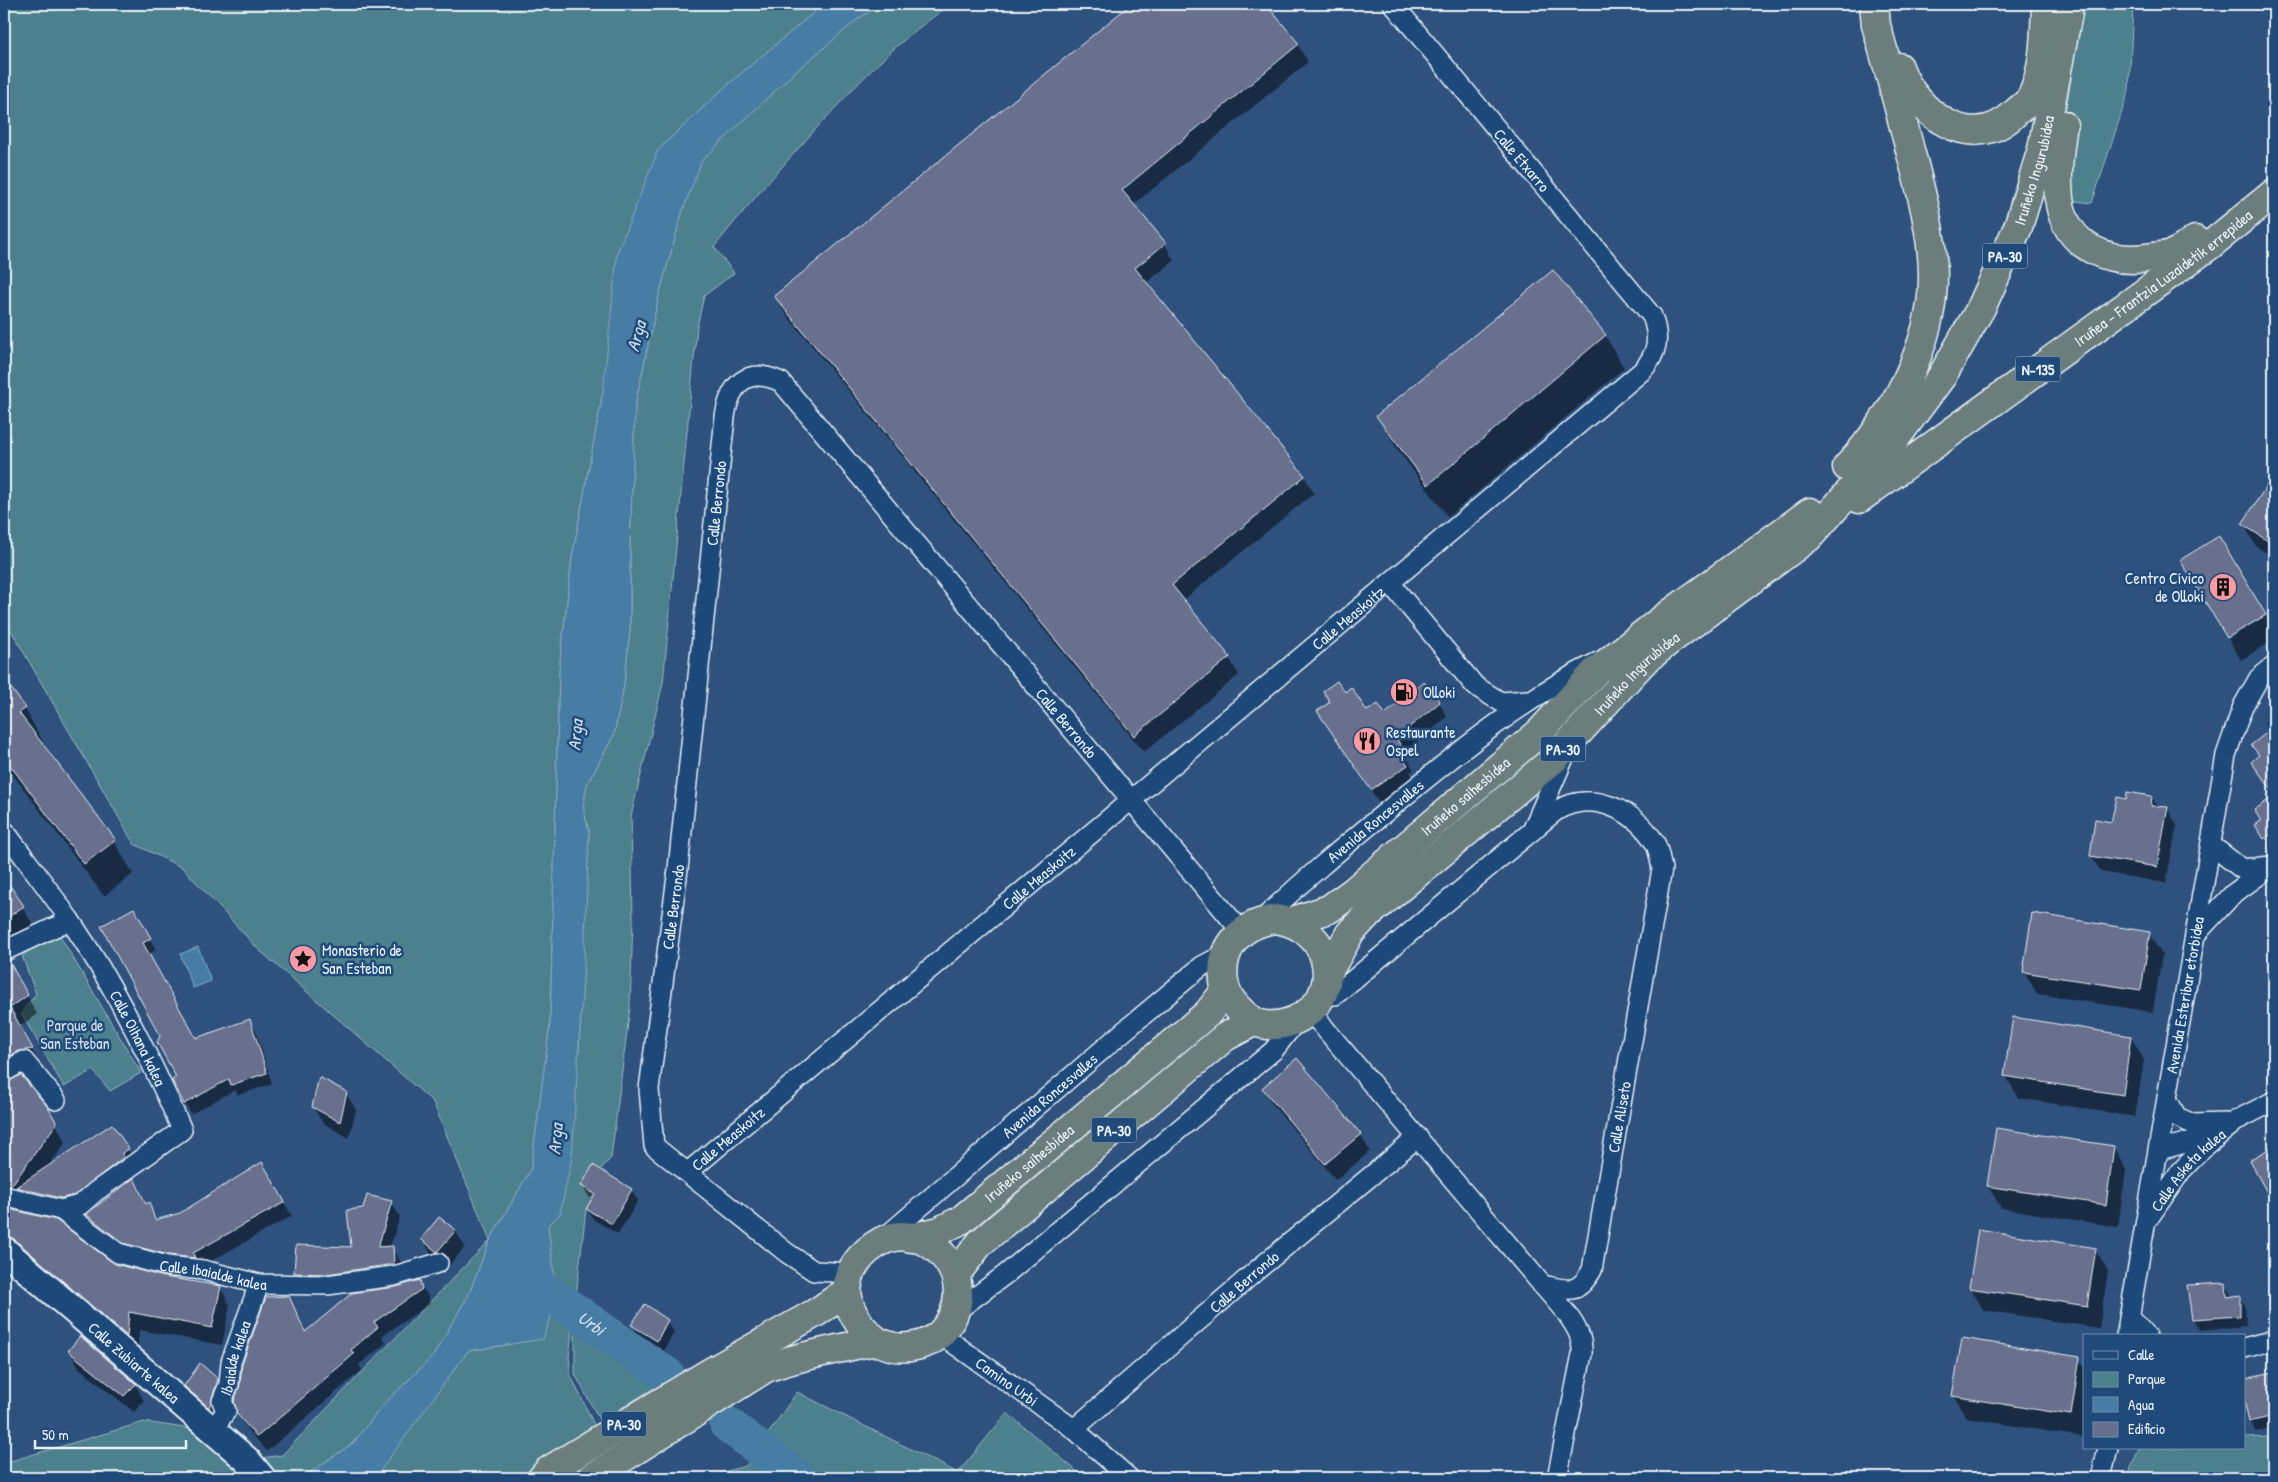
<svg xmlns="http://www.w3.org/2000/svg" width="2278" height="1482" font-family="'Patrick Hand',sans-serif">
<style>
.green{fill:#4c808c;stroke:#9ab8c2}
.water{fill:#477da4;stroke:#87abc6}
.shadow{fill:#0007}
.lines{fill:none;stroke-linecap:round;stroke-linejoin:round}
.river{stroke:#477da4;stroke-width:36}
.building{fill:#686f8d;stroke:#e8f1f8}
.street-casing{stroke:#e8f1f8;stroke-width:22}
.secondary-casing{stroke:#e8f1f8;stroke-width:30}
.highway-casing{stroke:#e8f1f8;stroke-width:31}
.street{stroke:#1f4a7a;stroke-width:19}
.secondary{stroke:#1f4a7a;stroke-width:26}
.highway{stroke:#6c7e7c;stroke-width:28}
.labels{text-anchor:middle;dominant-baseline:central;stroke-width:5;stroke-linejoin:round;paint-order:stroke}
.shield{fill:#1f4a7a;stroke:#acbfd2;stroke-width:1}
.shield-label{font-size:15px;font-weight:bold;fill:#e8f1f8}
.street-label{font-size:16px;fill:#e8f1f8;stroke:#1f4a7a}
.poi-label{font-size:16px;fill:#e8f1f8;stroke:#1f4a7a;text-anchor:start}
.park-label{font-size:16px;fill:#d1e0e8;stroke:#1f4a7a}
.water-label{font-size:18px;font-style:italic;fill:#d0e0eb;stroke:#1f4a7a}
</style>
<rect width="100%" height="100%" fill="#2e517e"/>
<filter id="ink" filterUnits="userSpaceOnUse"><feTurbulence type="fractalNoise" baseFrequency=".02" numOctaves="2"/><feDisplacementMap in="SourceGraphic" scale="10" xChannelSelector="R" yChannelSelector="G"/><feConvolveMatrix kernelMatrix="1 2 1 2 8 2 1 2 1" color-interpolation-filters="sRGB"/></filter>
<g filter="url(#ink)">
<!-- green -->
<path class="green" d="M4,4H824L725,87L658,150L603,392L572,558L559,671L550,1024L531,1169L490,1240L468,1296L433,1356L383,1405L353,1443L302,1478H236L247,1460L282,1455L490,1240L433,1102L258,949L183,868L134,844L4,618Z
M881,4H952C899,38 856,85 813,132C779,170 746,207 714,247L734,273L704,296L697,327L663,683L631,816L633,919L630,1007L611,1158L600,1170L593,1166L581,1186L595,1194L586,1209L569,1357L571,1376L597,1431L550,1454L521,1478H373L468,1351L507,1345L557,1299L548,1226L579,1050L589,832L583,807L587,784L614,735L624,685L630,631V546L635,405L659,295L682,213L701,160L796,71L858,19Z
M2068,4H2133L2129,90L2092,203L2059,199L2058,155L2071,80Z
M56,929L141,1073L110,1091L93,1070L64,1087L21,1013L36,994L22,956Z
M575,1315L667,1380L600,1421L575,1374Z
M797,1392L958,1473L1007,1413L1085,1478H700L746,1466Z
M144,1422L199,1430L240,1466L234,1478H4V1463Z
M2274,1437V1478H2127L2139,1448H2244V1438Z"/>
<!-- water -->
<path class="water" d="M824,4H881L858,19L796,71L702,160L682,213L659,295L635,405L630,546V631L624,685L614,735L587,784L583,807L589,832L584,964L572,1157L560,1214L548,1226L557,1299L543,1339L468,1351L375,1478H302L353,1443L383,1405L433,1356L468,1296L490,1240L531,1169L550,1024L559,671L572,558L603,392L617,253L658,150L725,87Z
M198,947L211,981L193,988L180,954Z"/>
<!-- shadow -->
<path class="shadow" d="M1133,4H1264L1298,45L1308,62L1133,205L1165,244L1174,261L1146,283L1304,476L1314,493L1182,601L1229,658L1239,675L1144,752L785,313L776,297Z
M1605,335L1624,368L1448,517L1397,449L1378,417Z
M2274,477V558L2256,546L2243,524Z
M2266,616L2274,631V640L2241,660L2228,639Z
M4,681L25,709L43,742L41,744L114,841L133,874L104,896L8,768L4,771Z
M1344,693L1367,713L1385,716L1439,702L1447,717L1404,753L1414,770L1410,772L1415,781L1380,804L1327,725Z
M2274,704V795L2252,762L2259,757L2253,745L2269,733L2264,723L2271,718L2266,710Z
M2152,797L2158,808L2168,809L2177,825L2166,883L2101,872L2091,856L2127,800Z
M2274,798V854L2257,825L2262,822L2256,810Z
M4,879L36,929L4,951Z
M134,910L156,950L148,954L196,1039L249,1020L256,1031L272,1084L238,1095L235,1090L191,1114L173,1081L177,1077L162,1036Z
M2149,933L2162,955L2153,1012L2037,994L2024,971Z
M4,962H8L37,1014L19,1027L42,1067L30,1069L9,1080L46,1107L66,1142L47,1168L128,1149L134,1160L81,1205L12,1203L5,1209L114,1265L164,1278L220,1287L230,1305L222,1345L139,1330L137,1353L4,1251V1084H6L4,1081Z
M2131,1037L2144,1060L2135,1117L2018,1098L2006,1076Z
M1263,1089L1360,1135L1370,1151L1336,1180L1273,1105Z
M346,1093L356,1110L349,1138L323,1123L313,1107Z
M2114,1148L2126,1170L2118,1227L2001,1208L1988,1186Z
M2274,1150V1203L2251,1161Z
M262,1164L292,1216L200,1267L132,1256L95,1228L87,1215L134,1180L157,1221L180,1215Z
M582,1186L631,1190L638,1201L618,1234L594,1220L587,1209L593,1199L589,1197Z
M391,1202L400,1217L390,1247L401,1262L402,1279L304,1288L295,1273L352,1248L364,1209Z
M455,1230L465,1247L447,1268L432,1255L423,1239Z
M2095,1249L2108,1271L2099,1328L1983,1310L1970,1287Z
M419,1282L428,1296L430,1304L382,1336L386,1343L359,1365L362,1370L267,1451L247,1429L238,1413L288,1297L306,1333L396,1288Z
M2226,1284L2232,1298L2239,1296L2245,1307L2246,1326L2199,1330L2193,1319Z
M667,1321L674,1332L664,1351L639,1336L633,1325Z
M70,1351L135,1384L144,1401L134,1412L79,1368Z
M2079,1358L2084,1367L2083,1437L1967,1418L1954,1396Z
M2274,1373V1428L2256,1432L2250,1421L2244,1379Z
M217,1380L224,1391L215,1417L192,1397L185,1386Z"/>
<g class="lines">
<!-- river -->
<g class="river">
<path id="s1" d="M517,1271L667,1375"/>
<path d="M727,1424L798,1478"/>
</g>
</g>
<!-- building -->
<path class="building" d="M1131,4H1266L1299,44L1122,190L1166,243L1135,268L1305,476L1172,585L1230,657L1134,736L774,296Z
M1553,270L1606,335L1428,485L1376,416Z
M2274,474V545L2242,524Z
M2219,536L2266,615L2227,638L2180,560Z
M4,679L26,708L19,713L116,840L84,864L4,757Z
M1337,681L1345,692L1351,687L1367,711L1378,704L1385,714L1424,682L1440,702L1396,738L1407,755L1402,757L1408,765L1371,790L1317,711L1330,702L1323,691Z
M2274,727V793L2251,762L2259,755L2251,745Z
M2127,792L2152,796L2151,806L2168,807L2157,867L2090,856L2095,819L2111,822L2117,797L2126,799Z
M2274,796V841L2270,835L2264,839L2255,825L2261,821L2254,810Z
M4,877L24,906L4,920Z
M134,908L151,938L143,943L196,1038L250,1019L267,1073L231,1085L229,1079L184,1104L172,1080L176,1077L157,1042L160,1036L101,926Z
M2032,913L2150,932L2141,990L2023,972Z
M9,961L28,995L10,1008L33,1049L19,1051L4,1059V962Z
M2013,1017L2131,1036L2123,1095L2004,1076Z
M1297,1058L1361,1134L1325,1164L1262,1088Z
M21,1075L47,1106L57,1123L11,1186L4,1185V1083Z
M319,1077L347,1092L340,1122L312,1107Z
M112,1124L129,1149L122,1153L124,1157L75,1195L61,1198L16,1187Z
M1996,1128L2114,1146L2106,1205L1987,1186Z
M2274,1146V1205L2249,1160Z
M262,1162L285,1202L193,1253L195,1258L169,1255L123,1243L86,1214L134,1178L146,1204L149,1202L155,1220L180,1213Z
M593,1165L632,1189L612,1224L586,1209L595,1194L581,1186Z
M367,1195L392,1201L378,1247L393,1246L394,1264L326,1274L294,1273L296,1245L351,1247L347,1210L363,1208Z
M4,1208L56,1220L115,1264L164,1277L221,1286L212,1328L129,1312L127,1336L14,1239L4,1235Z
M439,1217L456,1230L437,1252L421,1239Z
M1978,1229L2096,1248L2087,1306L1969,1288Z
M420,1280L422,1289L374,1322L378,1327L351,1350L354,1354L257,1437L237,1414L234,1401L240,1385L242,1364L266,1297L289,1296L305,1332L352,1293L396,1287Z
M2226,1283L2227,1297L2240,1295V1316L2192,1319L2187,1285Z
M645,1304L668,1320L657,1341L631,1325Z
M80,1336L136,1384L124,1396L68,1351Z
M1962,1338L2080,1357L2071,1415L1952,1396Z
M200,1363L218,1379L209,1408L184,1386Z
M2274,1372V1416L2249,1422L2244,1400V1378Z"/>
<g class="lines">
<defs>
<g id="street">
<path d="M1390,583L1475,686L1501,702L1527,700"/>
<path id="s2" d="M4,830C25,859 48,888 69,919C114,984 150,1057 182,1130L95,1192L80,1205L61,1210"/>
<path d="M1532,831C1540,824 1548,817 1556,811C1592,789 1635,810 1655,843C1659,850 1660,861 1662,869L1592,1270C1577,1296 1569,1290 1542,1285"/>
<path d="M2211,845L2242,869L2271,866"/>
<path id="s3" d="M1261,921C1305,878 1352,840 1399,801C1462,749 1524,698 1598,662"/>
<path d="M2196,934L2233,894L2270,867"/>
<path d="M4,951L70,920"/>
<path d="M1322,995H1335L1532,831L1566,753"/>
<path d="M1310,1011L1567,1314C1576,1327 1583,1337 1582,1354L1557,1478"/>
<path d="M4,1072L24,1061L56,1100"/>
<path d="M2167,1099L2177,1117L2193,1124L2225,1123"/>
<path d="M2159,1150L2200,1139L2274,1101"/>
<path id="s4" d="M688,1172L1642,371C1658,353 1660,338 1652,316L1393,4"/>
<path id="s5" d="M4,1196L61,1210L118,1253L167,1266L203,1270L259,1284L327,1285L394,1276L438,1263"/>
<path id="s6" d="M2150,1216L2181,1171L2202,1149L2234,1123"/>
<path id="s7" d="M883,1239L1123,1032L1202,966L1225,954"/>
<path id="s8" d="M852,1273L814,1271L787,1253L654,1146L649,1089L678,869L725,417C730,384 747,366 781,382L1241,931"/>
<path d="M955,1312L1006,1274L1274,1050L1296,1021"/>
<path d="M2129,1316L2146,1336"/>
<path id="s9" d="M940,1334L1074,1429L1129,1478"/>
<path id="s10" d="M2126,1336L2226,755L2243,706L2259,678L2274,666"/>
<path d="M2244,1348L2274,1340"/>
<path id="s11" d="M1074,1429L1257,1270L1418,1137"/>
<path id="s12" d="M213,1430L226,1411L222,1401L229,1384L231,1362L259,1284"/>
<path d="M2101,1478L2108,1448"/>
</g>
<g id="secondary">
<path id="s13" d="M4,1250L247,1460L262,1478"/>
</g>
<g id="highway">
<path d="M1899,67C1915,113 1971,155 2014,114C2019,109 2027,104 2031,98C2045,72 2045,32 2046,4"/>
<path d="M2063,125C2059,149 2056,173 2059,198C2065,248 2109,265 2153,257C2159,256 2167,256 2172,254C2180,251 2188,245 2195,240"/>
<path d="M1847,467C1892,418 1933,346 1933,277C1933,234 1921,191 1910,150C1899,108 1888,66 1876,25L1874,4"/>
<path id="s14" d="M1859,499L2209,246L2274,193"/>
<path d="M1276,919C1339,929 1346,1009 1283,1024C1267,1027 1256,1025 1244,1014C1236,1007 1228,999 1225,987C1217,950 1239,924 1276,919Z"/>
<path id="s15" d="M1290,922L1329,909L1354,891L1540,732L1596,671L1664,618L1810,512"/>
<path id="s16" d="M1328,972L1350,933L1366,916L1554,759L1642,663L1669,641L1809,537L1887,450L1942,376L1982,306L2018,227L2042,149L2068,13"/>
<path id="s17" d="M911,1238L939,1231L961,1220L1207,1014L1226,990"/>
<path d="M956,1274L980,1243L1225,1037L1253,1022"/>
<path d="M542,1478L548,1471L709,1373L817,1312L846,1292"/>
<path d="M591,1478L766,1368C793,1358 819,1353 847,1347C856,1345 867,1342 876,1342C882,1342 888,1346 894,1347C909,1349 929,1345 940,1334C990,1283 925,1211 875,1245C834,1273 842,1314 877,1341"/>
</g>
</defs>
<!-- street casing -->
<use href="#street" class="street-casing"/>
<!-- secondary casing -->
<use href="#secondary" class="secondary-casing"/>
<!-- highway casing -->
<use href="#highway" class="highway-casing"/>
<!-- street -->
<use href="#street" class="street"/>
<!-- secondary -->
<use href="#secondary" class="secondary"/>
<!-- highway -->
<use href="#highway" class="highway"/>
</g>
</g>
<!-- icons -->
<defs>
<symbol id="building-disc" viewBox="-11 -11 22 22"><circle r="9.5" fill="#ff9aa2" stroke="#1f4a7a"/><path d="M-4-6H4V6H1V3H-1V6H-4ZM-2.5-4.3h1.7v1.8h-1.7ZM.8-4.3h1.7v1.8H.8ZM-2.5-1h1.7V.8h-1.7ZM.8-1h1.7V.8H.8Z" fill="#111"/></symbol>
<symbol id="fuel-disc" viewBox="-11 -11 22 22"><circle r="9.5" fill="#ff9aa2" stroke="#1f4a7a"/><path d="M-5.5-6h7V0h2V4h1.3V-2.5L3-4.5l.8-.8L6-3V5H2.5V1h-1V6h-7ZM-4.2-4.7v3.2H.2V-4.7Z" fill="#111"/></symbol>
<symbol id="restaurant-disc" viewBox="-11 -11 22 22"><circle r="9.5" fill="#ff9aa2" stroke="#1f4a7a"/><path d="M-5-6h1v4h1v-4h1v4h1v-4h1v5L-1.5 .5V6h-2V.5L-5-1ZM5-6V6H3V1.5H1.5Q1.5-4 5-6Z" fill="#111"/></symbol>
<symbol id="sight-disc" viewBox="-11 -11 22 22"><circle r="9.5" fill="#ff9aa2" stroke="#1f4a7a"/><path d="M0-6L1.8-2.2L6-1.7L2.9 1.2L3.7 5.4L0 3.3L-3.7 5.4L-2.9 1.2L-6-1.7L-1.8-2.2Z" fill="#111"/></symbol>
</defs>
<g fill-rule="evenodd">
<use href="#building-disc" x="2207" y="571" width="32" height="32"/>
<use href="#fuel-disc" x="1388" y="676" width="32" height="32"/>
<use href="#restaurant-disc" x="1351" y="725" width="32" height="32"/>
<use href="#sight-disc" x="287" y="943" width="32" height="32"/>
</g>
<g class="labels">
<!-- shield labels -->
<g class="shield">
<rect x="1982.5" y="243.5" width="45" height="25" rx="4"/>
<rect x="2015.5" y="356.5" width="45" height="25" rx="4"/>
<rect x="1540.5" y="736.5" width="45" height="25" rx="4"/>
<rect x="1091.5" y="1117.5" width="45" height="25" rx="4"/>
<rect x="601.5" y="1411.5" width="45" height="25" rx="4"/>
</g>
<g class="shield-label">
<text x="2005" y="256">PA-30</text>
<text x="2038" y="369">N-135</text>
<text x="1563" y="749">PA-30</text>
<text x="1114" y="1130">PA-30</text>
<text x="624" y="1424">PA-30</text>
</g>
<!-- street labels -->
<g class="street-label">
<text transform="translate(1522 160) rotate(50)">Calle Etxarro</text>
<text stroke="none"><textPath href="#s16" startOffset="1088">Iruñeko Ingurubidea</textPath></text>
<text stroke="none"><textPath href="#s14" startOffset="376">Iruñea - Frantzia Luzaidetik errepidea</textPath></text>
<text stroke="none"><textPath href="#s8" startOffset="888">Calle Berrondo</textPath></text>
<text stroke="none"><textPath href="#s4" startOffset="862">Calle Measkoitz</textPath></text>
<text stroke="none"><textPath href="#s16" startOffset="432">Iruñeko Ingurubidea</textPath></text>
<text stroke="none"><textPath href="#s8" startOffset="1501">Calle Berrondo</textPath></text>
<text stroke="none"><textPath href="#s15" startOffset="218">Iruñeko saihesbidea</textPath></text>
<text stroke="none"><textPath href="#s3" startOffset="152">Avenida Roncesvalles</textPath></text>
<text stroke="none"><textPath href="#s4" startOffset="458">Calle Measkoitz</textPath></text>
<text stroke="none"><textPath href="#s8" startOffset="482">Calle Berrondo</textPath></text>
<text stroke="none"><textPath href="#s10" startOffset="346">Avenida Esteribar etorbidea</textPath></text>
<text stroke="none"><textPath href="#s2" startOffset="248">Calle Oihana kalea</textPath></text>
<text stroke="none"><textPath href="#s7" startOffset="220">Avenida Roncesvalles</textPath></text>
<text transform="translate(1619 1117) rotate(-80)">Calle Aliseto</text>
<text stroke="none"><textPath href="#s4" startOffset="52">Calle Measkoitz</textPath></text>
<text stroke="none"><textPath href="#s17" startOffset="142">Iruñeko saihesbidea</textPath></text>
<text stroke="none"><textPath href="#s6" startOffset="60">Calle Asketa kalea</textPath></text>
<text stroke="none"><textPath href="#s5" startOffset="228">Calle Ibaialde kalea</textPath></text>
<text stroke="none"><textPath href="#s11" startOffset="225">Calle Berrondo</textPath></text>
<text stroke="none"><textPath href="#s12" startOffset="79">Ibaialde kalea</textPath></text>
<text stroke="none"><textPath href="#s13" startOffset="172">Calle Zubiarte kalea</textPath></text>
<text stroke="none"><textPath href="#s9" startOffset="82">Camino Urbi</textPath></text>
</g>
<!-- poi labels -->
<g class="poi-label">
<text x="2204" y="578" text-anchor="end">Centro Cívico<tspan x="2204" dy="18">de Olloki</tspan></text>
<text x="1423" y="692">Olloki</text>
<text x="1386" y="732">Restaurante<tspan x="1386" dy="18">Ospel</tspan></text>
<text x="322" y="950">Monasterio de<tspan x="322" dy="18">San Esteban</tspan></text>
</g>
<!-- park labels -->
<g class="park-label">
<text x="75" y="1025">Parque de<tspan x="75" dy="18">San Esteban</tspan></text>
</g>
<!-- water labels -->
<g class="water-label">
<text transform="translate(636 336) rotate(-75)">Arga</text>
<text transform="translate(575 735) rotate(-85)">Arga</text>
<text transform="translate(555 1139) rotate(-85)">Arga</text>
<text stroke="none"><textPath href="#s1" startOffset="91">Urbi</textPath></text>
</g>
</g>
<!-- margin -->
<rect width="2278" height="1482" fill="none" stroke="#1f4a7a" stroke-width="20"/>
<rect x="10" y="10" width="2258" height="1462" fill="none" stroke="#e8f1f8" stroke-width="2" filter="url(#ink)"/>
<!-- legend -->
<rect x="2083" y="1334" width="162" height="115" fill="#1f4a7a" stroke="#6f8dac"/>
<rect x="2093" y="1351" width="25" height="8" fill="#1f4a7a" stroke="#6f8dac"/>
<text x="2128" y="1360" font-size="15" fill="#e8f1f8">Calle</text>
<rect x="2093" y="1372" width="25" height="15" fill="#4c808c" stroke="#6f8dac"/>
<text x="2128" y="1384" font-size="15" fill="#e8f1f8">Parque</text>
<rect x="2093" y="1397" width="25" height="15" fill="#477da4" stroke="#6f8dac"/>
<text x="2128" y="1410" font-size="15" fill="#e8f1f8">Agua</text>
<rect x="2093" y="1422" width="25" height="15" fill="#686f8d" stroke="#6f8dac"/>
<text x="2128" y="1434" font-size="15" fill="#e8f1f8">Edificio</text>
<!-- scale -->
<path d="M35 1440v8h151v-8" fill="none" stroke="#e8f1f8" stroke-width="2.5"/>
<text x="42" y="1440" font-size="15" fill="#e8f1f8" stroke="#1f4a7a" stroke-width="4" paint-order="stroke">50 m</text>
</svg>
